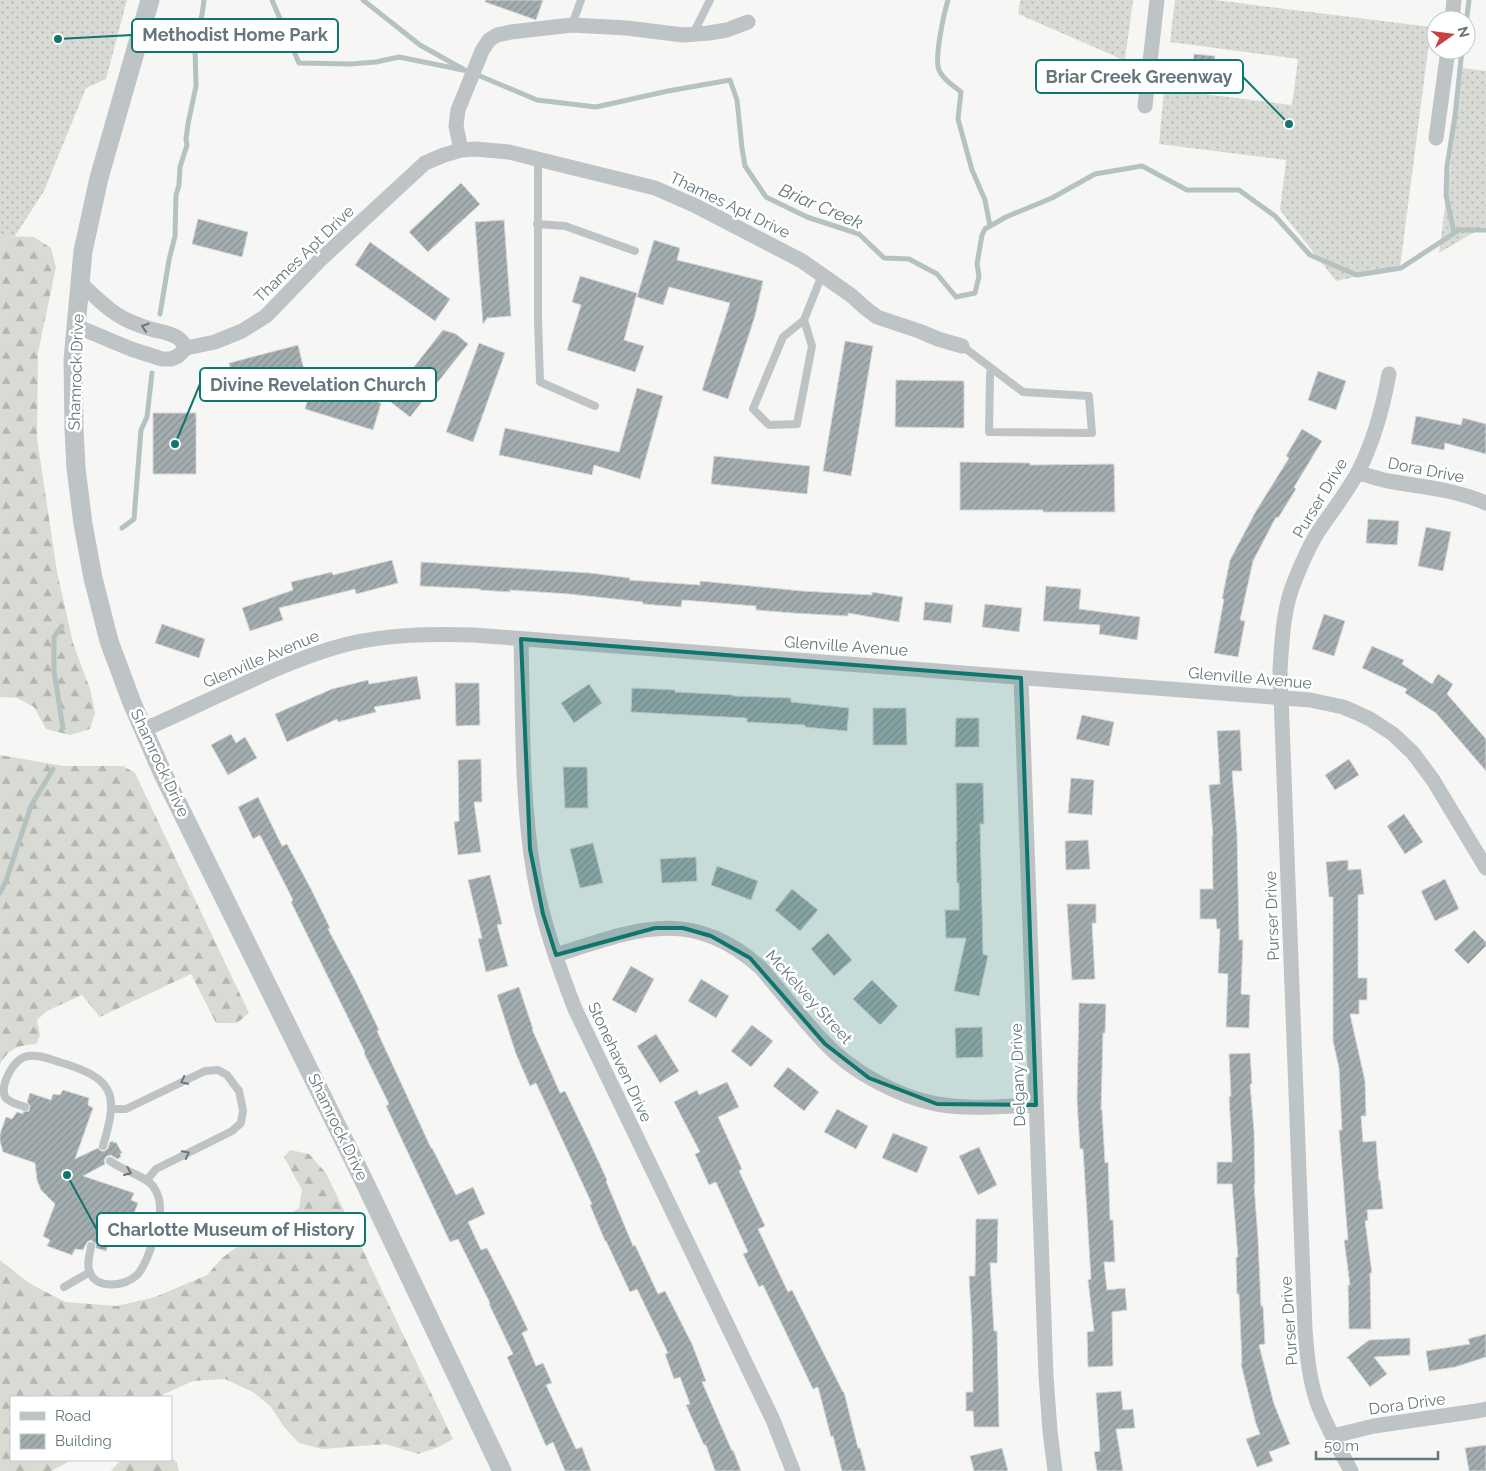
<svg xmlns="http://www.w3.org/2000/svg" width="1486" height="1471" font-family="Raleway,sans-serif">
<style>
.grass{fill:url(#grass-dots)}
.forest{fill:url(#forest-firs)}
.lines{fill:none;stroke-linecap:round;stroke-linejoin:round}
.stream{stroke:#b4c2c2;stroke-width:5}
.building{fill:url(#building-hatch);stroke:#d8d7d6}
.service{stroke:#bec3c5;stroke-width:8}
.minor{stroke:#bec3c5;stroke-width:15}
.tertiary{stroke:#bec3c5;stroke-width:19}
.oneway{stroke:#65777b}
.marked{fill:#0f766e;fill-opacity:0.2;stroke:#0f766e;stroke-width:4;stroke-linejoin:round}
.labels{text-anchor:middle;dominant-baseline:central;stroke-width:5;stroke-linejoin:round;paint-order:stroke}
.street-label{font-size:16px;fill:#65777b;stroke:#fff}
.water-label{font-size:18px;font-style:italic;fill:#607676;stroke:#fff}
.leader{fill:none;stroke:#0f766e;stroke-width:2}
.callout-dot{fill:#0f766e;stroke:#fff;stroke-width:2}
.callout{fill:#fff;stroke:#0f766e;stroke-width:2}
.callout-label{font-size:18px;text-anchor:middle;font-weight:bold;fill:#65777b}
</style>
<defs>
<pattern id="grass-dots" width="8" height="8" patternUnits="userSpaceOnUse" patternTransform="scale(1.25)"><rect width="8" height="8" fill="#d8dbd3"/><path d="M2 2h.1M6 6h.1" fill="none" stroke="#b3b6b0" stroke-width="1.8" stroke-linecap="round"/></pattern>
<pattern id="forest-firs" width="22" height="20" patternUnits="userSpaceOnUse" patternTransform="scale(1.25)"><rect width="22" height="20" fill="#d8dbd3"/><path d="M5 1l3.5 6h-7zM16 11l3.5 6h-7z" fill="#b3b6b0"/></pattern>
<pattern id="building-hatch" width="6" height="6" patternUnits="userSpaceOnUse" patternTransform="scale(1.25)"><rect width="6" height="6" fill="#a4adb0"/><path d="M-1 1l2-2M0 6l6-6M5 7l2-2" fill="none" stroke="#899294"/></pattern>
</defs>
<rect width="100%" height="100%" fill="#f6f6f4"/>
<!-- grass -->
<path class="grass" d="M0,0H127L106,79L86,88L44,191L15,236H0Z
M1020,0H1133L1123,75L1120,73L1119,58L1018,14Z
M1175,0H1215L1431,27L1400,267L1336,281L1280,210L1286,160L1159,144L1164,89L1292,105L1298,59L1170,42Z
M1463,68L1486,71V227H1483L1439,253Z"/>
<!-- forest -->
<path class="forest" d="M0,236L34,237L51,248L56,267L38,353L37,438L57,572L73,643L90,689L95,713L90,729L70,735L46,729L34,707L17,698L0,697Z
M0,755L63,766H123L135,773L249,1013L237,1023H216L191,974L100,1017L82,995L47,1011L37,1020L40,1036L36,1044C18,1046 10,1047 0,1064Z
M290,1150L309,1154L326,1173L453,1439L441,1446L418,1454L386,1444L322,1449L299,1443L284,1427L271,1407L253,1392L225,1379L193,1381L164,1394L161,1397H11V1460H72L51,1471H0V1260L29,1283L65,1302L117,1306L155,1297L207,1275L222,1258L245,1241L299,1208L302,1190L284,1157Z
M171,1458L177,1462L179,1471H111L121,1460H171Z"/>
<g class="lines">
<!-- stream -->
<path class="stream" d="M272,0L299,63L351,64L376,62L399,57L468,71L537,100L596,107L668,91L730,80L737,100L742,148L745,166L766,197L807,217L859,234L884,258L909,259L937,274L956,297L975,293L979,276L977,264L982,235L985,229L1006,217L1052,198L1095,174L1142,166L1187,190H1239L1275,216L1310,255L1357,275L1401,268L1459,230H1486
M363,0L420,45L463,69
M948,0C944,13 934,59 939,70C943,80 954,86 961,92L958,119L972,170L985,200L990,226
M1466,24L1469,0
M1454,233L1446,195L1447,167L1455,116L1462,50
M160,314L169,260L175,236L176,195L179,185L180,167L187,145L186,139L188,124L196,86L195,47L197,31L202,15L204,0
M122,528L134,519L141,430L147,417L152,373
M62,626L54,637V671L63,728
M0,893L6,881L31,806L53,769"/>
</g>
<!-- building -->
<path class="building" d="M486,0H543L536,20L485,2Z
M1194,54L1215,56L1212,82L1191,79Z
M461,183L480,204L428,252L409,232Z
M198,219L248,232L242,257L192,244Z
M504,220L511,316L488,318V317L483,324L475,222Z
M654,240L680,248L677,260L763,281L755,316L728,399L702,390L730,303L669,287L663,305L637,297Z
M370,242L450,299L435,321L355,265Z
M580,276L637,293L624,340L644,346L635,372L567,350L581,305L572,302Z
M443,330L456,334L468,344L410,417L388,400Z
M845,341L873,346L851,476L823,471Z
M479,343L505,353L473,442L446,432Z
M298,345L305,374L236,391L229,363Z
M1318,371L1346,381L1336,410L1308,400Z
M896,380L964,381V428L895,427Z
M313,382L381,403L373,430L305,409Z
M637,388L663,396L640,479L594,465L592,475L499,455L505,428L619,452Z
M153,413H196V474H153Z
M1416,416L1461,425L1463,418L1486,424V454L1445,443L1444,450L1411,444Z
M1302,429L1322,441L1294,487L1296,489L1278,518L1276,517L1253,561L1240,620L1245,621L1238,657L1214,653L1224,599H1222L1230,560L1256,511L1289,458L1286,456Z
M714,456L810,466L807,494L711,484Z
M960,462L1030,463V465L1114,464L1115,512H1043V510H960Z
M1368,519L1399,521L1397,545L1366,543Z
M1426,527L1451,532L1443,571L1418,566Z
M392,560L398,583L356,594L355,589L279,608L283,620L250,631L242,608L293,590L291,582L332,572L333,575Z
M421,562L590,573L630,578L629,580L700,585V581L802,591L872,595V592L903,597L899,622L848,613V616L793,613L756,610V606L682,600L681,607L643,604V602L569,594L510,590V592L480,590V589L420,586Z
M1046,586L1081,589L1079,609L1140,617L1137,640L1099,634L1100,625L1043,621Z
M925,602L953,605L951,623L923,620Z
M985,604L1022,608L1019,632L982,627Z
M1324,614L1345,621L1334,656L1312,649Z
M162,624L205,639L199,658L155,643Z
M1372,646L1404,660L1402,664L1432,684L1438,674L1453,684L1447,694L1486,739V771L1436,713L1405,693L1407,689L1362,668Z
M417,676L421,699L374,707L376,712L338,722L337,719L287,742L275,714L332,689L368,680L369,684Z
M455,683H479L480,725L456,726Z
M589,684L602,703L574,723L561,703Z
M632,688L675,690V692L733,695V696L791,698V702L849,708L847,731L805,727V725L747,722V718L631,712Z
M873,708H906L907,745H873Z
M1082,715L1114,722L1109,746L1076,739Z
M956,718H979V747H955Z
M1240,730L1242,771H1232L1237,834L1239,940H1243L1241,994L1250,995L1249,1028L1226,1027L1228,974L1218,973L1220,929H1217L1216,919H1200V889H1213L1212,836H1213L1209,785L1220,784L1217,731Z
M231,734L236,743L245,737L257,758L228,775L211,745Z
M481,759L482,802H474L481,852L458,855L454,822L459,821L458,760Z
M1349,759L1359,775L1335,790L1325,775Z
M563,767H587L588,808H565Z
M1071,778L1094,780L1092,815L1068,813Z
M956,783H983L984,824H980L983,954L988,956L979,996L954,991L966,938H946L945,910H959V883H957L956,841H957Z
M258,797L282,846L287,844L312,891L330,928L328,929L355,980L379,1030L377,1031L431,1148H432L456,1195L473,1187L485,1214L468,1222L481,1250L487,1248L510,1293L528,1330L522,1333L536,1366L543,1363L552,1383L546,1385L576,1449L582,1447L591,1471H565L553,1442L546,1446L507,1357L513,1354L489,1304L490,1303L458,1239L450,1242L386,1106L389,1104L364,1053L365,1052L291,902L293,900L260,835L253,839L238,807Z
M1404,814L1423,842L1405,854L1387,826Z
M1088,840L1090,869L1066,870L1065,841Z
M593,843L603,883L580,888L570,849Z
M696,857L697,881L662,883L660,859Z
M1348,860V870L1361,869L1364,894L1358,895V978H1367V1000H1359V1014H1350L1365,1081L1366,1116H1361L1363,1142L1376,1141L1379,1181L1380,1180L1383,1209L1367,1210L1368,1220L1365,1221L1372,1273H1370L1371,1329H1349L1348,1285H1350L1344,1240H1348L1339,1130H1342L1339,1068L1333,1041V897H1329L1326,862Z
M717,866L758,881L751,900L711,885Z
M490,875L502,924L497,925L508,966L486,972L478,939L482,938L468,880Z
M1445,879L1459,909L1435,921L1421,891Z
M792,889L818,910L800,931L775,910Z
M1067,904H1096V923H1092L1095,979L1072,980Z
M1474,930L1486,942V946L1468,964L1454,950Z
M828,933L852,960L834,976L811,949Z
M631,966L654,979L636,1013L612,1000Z
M701,979L729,996L716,1018L688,1001Z
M872,980L898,1006L880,1025L853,999Z
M519,987L533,1029H532L560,1093L565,1091L590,1143L607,1180L606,1181L633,1246L635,1245L658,1294L665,1291L692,1344L706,1381L702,1382L732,1451L733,1450L741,1471H715L706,1445H704L686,1405L690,1404L680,1377L674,1379L665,1354L668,1353L637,1289L630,1292L606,1241H605L590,1205L592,1204L536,1083L530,1086L516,1054L497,995Z
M1079,1003L1106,1004L1105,1033H1103L1101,1110H1102L1105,1163L1108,1162L1110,1220H1113L1115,1262H1104L1107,1290L1125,1288L1127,1310L1112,1312L1113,1366L1088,1367L1087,1332L1094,1331L1088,1280L1091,1279L1083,1149H1080L1077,1100Z
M752,1025L773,1041L751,1067L731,1051Z
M982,1027L983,1057L956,1058L955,1028Z
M656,1034L679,1071L660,1083L637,1046Z
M1250,1053L1252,1084H1250L1254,1131L1255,1184H1254L1258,1239L1261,1306H1263L1265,1344L1259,1345L1274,1404L1290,1444L1269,1452L1273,1461L1257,1467L1246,1439L1260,1434L1256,1424L1241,1364L1242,1363L1239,1294H1237L1236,1257H1238L1232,1184H1217V1162H1232V1148L1229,1097L1231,1096L1229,1054Z
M788,1067L819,1092L804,1111L773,1086Z
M727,1082L739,1107L718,1117L742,1169L739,1171L765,1226L758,1229L788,1292L792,1290L843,1392H844L858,1448H860L866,1471H842L833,1436L831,1437L818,1387L813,1389L763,1285L759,1287L743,1254L748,1252L716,1182L709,1185L695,1154L700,1152L674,1102L697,1090L699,1095Z
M63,1090L89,1098L88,1105L93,1108L75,1159L98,1148L101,1151H105L108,1148L110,1142L113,1141L114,1143L116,1142L122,1153L120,1154L121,1157L117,1159L111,1155L107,1156L104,1160L105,1164L83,1176L134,1193L131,1200L138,1203L126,1235L113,1231L106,1251L96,1248V1244L91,1240L87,1242L83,1250L75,1249L72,1255L47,1246L50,1240L43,1236L55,1204L41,1190L37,1180L35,1163L3,1152L0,1141V1134L6,1117L12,1119L17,1112L23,1114V1112L29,1111L30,1106L27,1102L30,1093L51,1100L53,1094L60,1095Z
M837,1109L868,1126L856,1149L824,1132Z
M893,1133L928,1147L917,1173L882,1158Z
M979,1147L997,1185L978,1195L959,1156Z
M976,1219H998L997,1263H990L994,1331H997L999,1427H974L973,1411H966V1392H973L972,1328L969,1276H975Z
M1486,1334V1357L1455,1367L1429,1371L1426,1351L1470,1344L1468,1339Z
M1410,1338V1355L1374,1357L1387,1374L1370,1387L1348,1358H1346L1369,1340Z
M1121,1391L1123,1410L1133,1409L1135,1428L1116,1429L1123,1471H1097L1094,1452L1100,1451L1096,1393Z
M1486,1445V1471H1469L1465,1448Z
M1002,1448L1008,1471H974L970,1456Z"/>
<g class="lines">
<!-- service -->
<path class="service" d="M572,25L581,0
M693,34L710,0
M538,159V319L540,382L595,406
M537,224L565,226L635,251
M804,320L812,346L797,424L769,425L753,409L783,337L804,320L822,275
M962,346L1023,392L1089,396L1092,433L989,432L990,376L991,368
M25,1107C18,1104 9,1103 5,1097C0,1084 14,1058 28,1056C41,1054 54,1061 66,1064C87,1071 113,1080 111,1108C111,1121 106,1134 103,1146
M111,1109H126L205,1071L218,1070L227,1075L239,1091L243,1110L241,1123L232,1131L156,1169L147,1180
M91,1246C90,1255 86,1264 90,1273C98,1290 125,1286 137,1275C147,1265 161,1222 160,1207C160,1201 157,1192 153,1186C144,1175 123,1171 110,1161
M64,1287L90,1272"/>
<!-- minor -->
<path class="minor" d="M1452,20L1454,0
M1145,106L1157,0
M1436,138L1448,50
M461,150L456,126L458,110L482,51L489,40L497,35L511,32L572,25L627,28L683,35L709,33L727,30L748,22
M80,283C95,296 110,313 129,321C136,324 143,327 151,329C164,333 180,333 186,348
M76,326L131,349L162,359H171L178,356L186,348L215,342L242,331L266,316L320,260L425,163L444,155L461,150L475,149L509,152L655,188L696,206L802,261L852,296L864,307L877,317L919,331L938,339L962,346
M1358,473C1368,475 1378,479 1388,481C1422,487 1453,489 1486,503
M521,639C523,717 521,797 534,874C542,920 558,965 575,1009L773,1420L793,1471
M1021,678L1046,1376L1050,1431L1055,1471
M143,730C175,716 206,701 237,687C273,670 309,654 348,644C389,634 431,634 474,635L1310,700L1343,707L1355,712L1370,719L1393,734L1413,753L1433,780L1486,868
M556,955C634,930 691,905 761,968C782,993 802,1019 825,1043C852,1072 899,1097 937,1104C970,1110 1004,1106 1036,1105
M1333,1436L1374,1426L1477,1411L1486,1409
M1351,1471C1339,1448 1326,1426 1317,1402C1309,1378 1307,1355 1305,1330L1280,670C1282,640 1283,608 1295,580C1301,565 1311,542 1320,529C1333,510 1347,492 1358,472C1374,441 1383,407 1389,374"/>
<!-- tertiary -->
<path class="tertiary" d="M150,0L99,178L83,251L73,360L74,429L76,468L83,524L93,578L109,641L132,703L163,774L364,1181L502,1471"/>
</g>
<!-- one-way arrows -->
<defs><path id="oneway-chevron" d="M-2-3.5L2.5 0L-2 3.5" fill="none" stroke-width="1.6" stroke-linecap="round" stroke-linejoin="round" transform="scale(1.25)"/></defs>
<g class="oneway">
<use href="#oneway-chevron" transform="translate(145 327) rotate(-162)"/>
<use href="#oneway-chevron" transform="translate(184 1081) rotate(154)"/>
<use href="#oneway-chevron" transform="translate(186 1154) rotate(-27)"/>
<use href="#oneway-chevron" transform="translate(128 1172) rotate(23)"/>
</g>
<!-- marked area -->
<path class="marked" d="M521,639L1021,678L1036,1105L937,1104L869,1078L825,1044L750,958L711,936L683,928H655L556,955L543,914L530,849Z"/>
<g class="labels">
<!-- street labels -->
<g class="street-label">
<text transform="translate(730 205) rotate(26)">Thames Apt Drive</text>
<text transform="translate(304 254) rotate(-44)">Thames Apt Drive</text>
<text transform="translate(76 372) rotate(-88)">Shamrock Drive</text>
<text transform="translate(1426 470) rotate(11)">Dora Drive</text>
<text transform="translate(1320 498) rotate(-59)">Purser Drive</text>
<text transform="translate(846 646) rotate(4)">Glenville Avenue</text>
<text transform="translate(261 659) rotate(-23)">Glenville Avenue</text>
<text transform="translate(1250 678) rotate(5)">Glenville Avenue</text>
<text transform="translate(160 763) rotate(65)">Shamrock Drive</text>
<text transform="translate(1272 916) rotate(-92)">Purser Drive</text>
<text transform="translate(809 997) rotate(48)">McKelvey Street</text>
<text transform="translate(620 1062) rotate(65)">Stonehaven Drive</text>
<text transform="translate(1018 1075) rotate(-92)">Delgany Drive</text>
<text transform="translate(338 1127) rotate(64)">Shamrock Drive</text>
<text transform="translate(1289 1321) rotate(-94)">Purser Drive</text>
<text transform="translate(1407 1404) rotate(-8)">Dora Drive</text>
</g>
<!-- water labels -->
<g class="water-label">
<text transform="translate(821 206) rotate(23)">Briar Creek</text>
</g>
</g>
<!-- callouts -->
<path class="leader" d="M58 39L132 35M1289 124L1243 77M175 444L200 384M67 1175L97 1230"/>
<g class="callout-dot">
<circle cx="58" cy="39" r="5"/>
<circle cx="1289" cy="124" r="5"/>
<circle cx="175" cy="444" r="5"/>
<circle cx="67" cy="1175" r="5"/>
</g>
<g class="callout">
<rect x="132" y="19" width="206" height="33" rx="5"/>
<rect x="1036" y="60" width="207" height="33" rx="5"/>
<rect x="200" y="368" width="236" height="33" rx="5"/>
<rect x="97" y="1213" width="268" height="33" rx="5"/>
</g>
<g class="callout-label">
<text x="235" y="41">Methodist Home Park</text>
<text x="1139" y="83">Briar Creek Greenway</text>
<text x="318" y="391">Divine Revelation Church</text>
<text x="231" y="1236">Charlotte Museum of History</text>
</g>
<!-- legend -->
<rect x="10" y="1396" width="162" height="65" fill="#ffffff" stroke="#c1c9ca"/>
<rect x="20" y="1412" width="25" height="8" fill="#bec3c5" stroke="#c1c9ca"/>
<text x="55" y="1421" font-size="15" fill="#65777b">Road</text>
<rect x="20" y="1434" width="25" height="15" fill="url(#building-hatch)" stroke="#c1c9ca"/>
<text x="55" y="1446" font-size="15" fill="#65777b">Building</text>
<!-- north arrow -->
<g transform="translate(1451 35) rotate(76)"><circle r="24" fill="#ffffff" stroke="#c1c9ca"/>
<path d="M0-4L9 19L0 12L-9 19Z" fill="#cc3e42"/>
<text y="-8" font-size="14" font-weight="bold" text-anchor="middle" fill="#65777b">N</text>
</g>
<!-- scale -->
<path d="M1316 1451v8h122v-8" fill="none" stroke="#65777b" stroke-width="2.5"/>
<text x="1324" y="1451" font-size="15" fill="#65777b" stroke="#ffffff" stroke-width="4" paint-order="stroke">50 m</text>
</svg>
